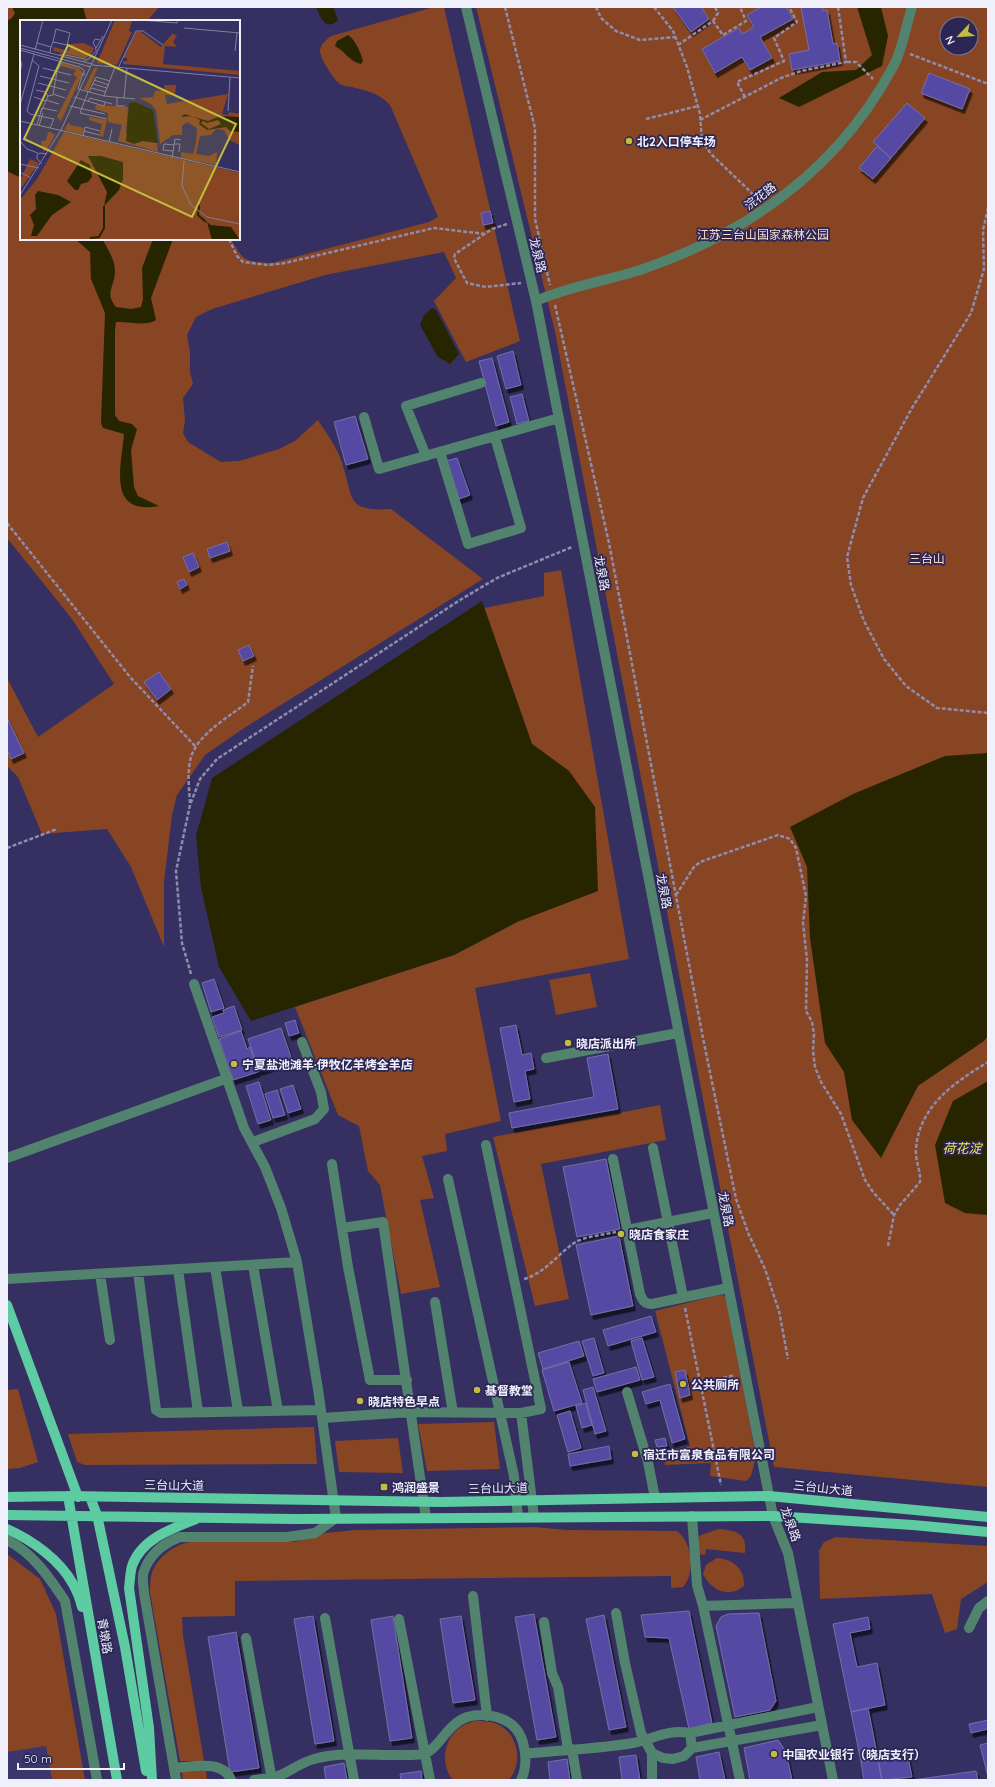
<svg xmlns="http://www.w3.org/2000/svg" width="995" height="1787" font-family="Quicksand,'Noto Sans SC',sans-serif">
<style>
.built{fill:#3c366e}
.green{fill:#874524;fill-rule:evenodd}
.water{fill:#272500}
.building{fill:#564aa4;stroke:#7270a6;filter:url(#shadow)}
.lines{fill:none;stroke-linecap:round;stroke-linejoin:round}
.path{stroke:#8f8dac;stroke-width:2.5;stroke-dasharray:4 2;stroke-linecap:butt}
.minor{stroke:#51836e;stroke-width:10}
.major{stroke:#5ecca2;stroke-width:10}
.poi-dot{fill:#c4bc3e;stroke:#2c2655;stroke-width:1.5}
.labels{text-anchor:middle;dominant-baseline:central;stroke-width:3.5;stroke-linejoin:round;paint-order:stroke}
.poi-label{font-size:12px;font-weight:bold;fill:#f0f0fc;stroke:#2c2655;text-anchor:start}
.street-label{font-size:12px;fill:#f0f0fc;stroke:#2c2655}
.park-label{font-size:12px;fill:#f5dace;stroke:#2c2655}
.water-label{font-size:13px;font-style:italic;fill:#f3ea4e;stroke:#2c2655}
.inset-river{fill:none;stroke:#272500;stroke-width:2}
.inset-road{fill:none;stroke:#807d9f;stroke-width:1}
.view{fill:#c4bc3e;fill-opacity:0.15;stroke:#c4bc3e;stroke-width:2}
.inset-edge{fill:none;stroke:#f0f0fc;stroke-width:2}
</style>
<defs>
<filter id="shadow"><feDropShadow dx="2.5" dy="4.5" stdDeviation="0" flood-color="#0009"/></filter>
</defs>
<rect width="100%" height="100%" fill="#353061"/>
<!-- built -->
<path class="built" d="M46,1746L52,1780H7V1752Z"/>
<!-- green -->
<path class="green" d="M7,7H159L147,21H21V239H231C243,262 247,262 272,263L429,222L438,217L390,105C379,93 367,91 352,87C348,86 343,86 340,84C334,80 319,57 320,50C321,44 327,39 331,36L434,7H444L520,341L466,362L434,301L456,278L444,252L325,275L212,309L196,317L187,335L190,352V372L193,384L183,398L185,421L183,433L188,442L221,462L239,461L279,449L295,441L318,420C326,433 338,448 342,463C354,498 345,512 391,509L483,579L244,728L205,755L177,795L172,815L164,882V947L131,867L107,829L42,834L18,777L7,766V678L38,737L114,684L72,619L7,538Z
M476,7H988V1487L774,1467L555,332ZM947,24H971V48H947Z
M561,570L629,959L475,988L501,1121L445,1134L447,1151L422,1156L434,1198L420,1200L440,1287L401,1294L380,1185L368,1171L359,1126L338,1115L295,1007L454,955L517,922L569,771L532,744L484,608L544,596V573Z
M590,973L597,1007L556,1015L549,980Z
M660,1105L666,1140L541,1164L569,1299L535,1306L493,1137Z
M723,1295L726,1298L756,1457L751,1476L746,1481L710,1476L711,1463L665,1465L663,1451L690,1446L655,1311L715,1296Z
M18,1389L38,1462L20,1468L7,1469V1390Z
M494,1422L500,1469L427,1471L418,1424Z
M314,1427L317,1464L85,1465L77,1462L68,1434Z
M398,1438L403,1473L339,1472L335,1441Z
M533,1527L567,1530L677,1531C692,1542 696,1573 683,1587L671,1588V1576L235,1581V1616L182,1617L183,1636L204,1761H180L150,1593C150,1587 150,1582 151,1577C154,1559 175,1543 192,1542H295L325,1533L356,1530Z
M719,1529C736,1531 747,1532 745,1553L706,1549L705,1555L697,1554V1539L701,1535Z
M836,1537L988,1546V1582L961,1599L957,1629L945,1633L932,1594L820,1599L819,1551L824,1542Z
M7,1554L40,1579L56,1614L85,1780H52L46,1746L7,1752Z
M717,1558C733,1559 745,1569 744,1586C728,1599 711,1590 703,1574L706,1565Z
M476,1721C483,1721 490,1721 497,1724C519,1734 523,1763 509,1780H453C441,1767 443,1743 456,1731C462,1725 468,1723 476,1721Z
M206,1770L207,1780H183L182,1772Z"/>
<!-- water -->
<path class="water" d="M12,7H83L87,21H21V178L7,171V21L12,18L15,13Z
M316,7H333L338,20C326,32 320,17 316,7Z
M857,7H881L888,36L882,66L799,107L779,98L822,72L856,70L872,55Z
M348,35C355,39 361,53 363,61L361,64C351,63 344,50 335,46L337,41Z
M75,239H102C108,249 115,260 115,271C115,287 104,292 116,307L131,309L141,307L143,299L142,268L153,239H173L151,298L156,320C145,327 129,321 116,322L115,330V415L119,421L132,424L137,429L131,450L134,487L138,496L159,506C107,516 121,467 124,434L103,428L101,423L105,313L91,279L90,252Z
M432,308L436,310L459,354L450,364L438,357L420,325L424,315Z
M482,601L532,744L569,771L595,807L598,891L517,922L454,955L251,1021L219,967L201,888L196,836L212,778Z
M988,753V1036L984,1041L918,1086L881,1158L852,1120L844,1072L825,1043L810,938L807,867L790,827L853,794L945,756Z
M988,1081V1215L965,1213L945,1203L935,1145L953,1101Z"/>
<!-- building -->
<path class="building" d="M673,7H701L709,19L691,32Z
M761,7H786L793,19L760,37L772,58L750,70L742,57L715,73L702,49L739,28L742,34L754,27L747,15Z
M801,7H822L823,11L827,10L833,44L837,43L840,61L792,70L789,54L809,50Z
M929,73L970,89L962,109L921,93Z
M907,103L925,118L891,158L873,142Z
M877,146L891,158L873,179L859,168Z
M490,211L493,223L483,225L481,213Z
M513,351L521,385L506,389L497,356Z
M492,358L509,422L496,426L479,361Z
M522,394L529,421L517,424L510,397Z
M355,416L368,459L346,465L334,422Z
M457,458L470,495L459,499L446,461Z
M227,542L230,551L210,558L207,549Z
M193,553L199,567L189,572L183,557Z
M184,579L187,585L180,589L177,582Z
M249,645L254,656L243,661L238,650Z
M159,672L171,689L157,700L144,682Z
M7,718L24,753L11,759L7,749Z
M214,979L224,1008L211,1012L202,983Z
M234,1006L242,1030L219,1037L212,1017L224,1013L223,1010Z
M295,1020L299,1033L289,1036L285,1023Z
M516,1025L522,1055L531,1053L534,1069L525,1071L530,1099L514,1102L500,1028Z
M281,1028L292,1060L259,1071L248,1039Z
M241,1031L247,1049L250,1047L258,1072L233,1080L219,1039Z
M608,1054L618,1109L512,1128L509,1113L594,1097L587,1058Z
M259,1082L271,1120L258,1124L246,1086Z
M293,1085L301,1109L288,1113L280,1089Z
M277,1090L285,1115L273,1118L265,1094Z
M606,1159L620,1229L577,1237L563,1167Z
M619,1236L633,1306L591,1315L576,1245Z
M651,1316L656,1332L608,1346L603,1330Z
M594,1338L604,1373L593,1376L582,1341Z
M642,1338L654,1377L642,1380L631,1341Z
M579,1341L584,1356L543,1369L538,1353Z
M569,1362L582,1403L554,1411L542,1370Z
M636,1367L640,1380L597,1392L593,1379Z
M685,1370L690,1395L680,1398L675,1372Z
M670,1384L685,1439L672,1443L660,1400L646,1404L642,1392Z
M593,1387L606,1431L595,1434L583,1390Z
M586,1403L592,1425L582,1428L576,1406Z
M570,1411L581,1448L568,1452L557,1415Z
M665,1438L667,1446L657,1447L655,1440Z
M609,1446L611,1459L570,1466L568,1454Z
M689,1611L712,1723L689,1729L669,1638L645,1637L641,1615Z
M759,1613L776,1701L770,1710L735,1717L716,1626L721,1617L728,1614Z
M534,1614L556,1737L537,1740L515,1617Z
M604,1615L626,1727L609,1730L586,1619Z
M313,1616L334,1741L315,1744L294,1619Z
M393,1616L412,1738L390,1741L371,1620Z
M461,1616L475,1700L453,1703L440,1619Z
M868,1617L870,1629L850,1633L857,1667L877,1663L885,1705L851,1712L833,1624Z
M236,1632L259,1768L230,1772L208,1637Z
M868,1708L878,1759L861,1762L851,1712Z
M988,1720V1729L971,1733L969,1724Z
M778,1740L786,1752L792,1780H750L744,1748Z
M988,1743V1777L980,1745Z
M719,1752L725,1780H700L696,1757Z
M907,1752L912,1777L882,1780L878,1761L882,1760L881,1757Z
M636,1755L640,1780H622L619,1757Z
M567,1759L570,1780H550L548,1762Z
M878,1759L882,1780H864L861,1762Z
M344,1763L347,1780H326L324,1767Z
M421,1771L422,1780H401L400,1774Z
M976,1771L978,1780H913Z"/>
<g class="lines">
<!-- path -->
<path class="path" d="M505,7L535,128V219L550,285
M596,7L601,18L616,31L640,40L675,37
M654,7L673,31L687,67L700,114L702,142L712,155L758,199
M713,21L718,13L715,7
M678,45L713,21L723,35L746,21L740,7
M910,54L988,84
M847,62H856L873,79
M745,97L737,82L784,61L774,38L797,22L789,7
M646,119L698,106
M700,120L781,78L801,71L846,62L838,7
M988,208L983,230L984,269L971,313L912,408L863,498L847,557L851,585L864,621L884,659L906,686L937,708L988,713
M507,224L492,229L455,254L454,258L457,264L467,283L486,287L521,283
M229,239L237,256L243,262L268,265L285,263L434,228L485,234
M555,305L609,543L703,1038L736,1199L749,1235L765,1269L779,1311L788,1359
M7,523L130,677L195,746
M190,803C189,788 187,771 191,757C198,734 230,716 248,702L253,666
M7,848L57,829
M676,895L694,867L700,862L778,835L790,839L796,848L806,896L803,923L807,960L806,1011L812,1022L814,1034L813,1051L815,1067L821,1082L841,1114L865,1180L873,1192L894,1215
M191,974L182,943L176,871L190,805L200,779L217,759L460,600L497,578L572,547
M888,1246L894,1215L900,1205L920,1182C921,1171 915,1160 916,1149C919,1106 955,1082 988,1062
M524,1279C545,1273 558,1254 574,1243C585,1236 603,1235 616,1232
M685,1308L721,1485
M700,1384L735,1375"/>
<!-- minor -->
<path class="minor" d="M466,7L536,301L773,1516L788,1553L833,1780
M536,301C570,286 607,281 643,269C750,232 840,167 894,65C903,48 906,25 912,7
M364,417L379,469L559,418
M440,452L468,544L521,528L495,437
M426,456L406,406L481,383
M546,1058L678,1033
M253,1142L315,1119L324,1109L321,1092L302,1042
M653,1148L683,1297
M7,1158L228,1078
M613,1159L640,1294C643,1301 645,1304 652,1304L728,1288
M332,1164L348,1267L370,1380H407
M448,1179L514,1476L518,1517
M342,1228L383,1222L426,1518
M627,1230L713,1213
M253,1265L278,1411
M215,1267L238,1411
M178,1269L198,1412
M138,1272L156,1410L161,1413L321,1410
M100,1274L110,1340
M7,1279L297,1262
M435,1302L453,1413
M627,1392L648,1462L655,1498
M521,1413L534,1517
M323,1418L411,1412L521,1413L541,1409L486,1145
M692,1516L697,1585L703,1606
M7,1540C33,1553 49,1577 65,1601L97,1780
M473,1596L487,1716
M616,1613L625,1663L641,1733L652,1753L663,1758L673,1759L684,1756L692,1748L822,1725
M325,1618L354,1780
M399,1619L430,1780
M544,1622L552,1673L558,1687L568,1749
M969,1628L979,1608L988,1601
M246,1638L272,1780
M690,1733L818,1707
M572,1749L577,1780
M652,1753V1780
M525,1754C561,1750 598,1749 633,1743C654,1739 667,1729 690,1733L692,1748
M175,1768C192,1767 223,1759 231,1780
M176,1780L144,1593C144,1587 141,1577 144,1571C150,1554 164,1543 180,1537H287L315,1533L336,1518L318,1389L297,1262L281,1208L265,1167L244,1128L194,984
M254,1780C263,1779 273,1778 281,1775C292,1770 302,1762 314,1759C340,1752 369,1755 396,1755C405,1755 417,1756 426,1753C439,1748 447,1724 467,1717C481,1713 499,1715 511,1724C526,1735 529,1764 521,1780
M740,1780L703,1606L797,1603"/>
<!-- major -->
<path class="major" d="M7,1305L78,1497
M68,1496L117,1780
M7,1497L68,1496L441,1502L769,1496L988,1517
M90,1497L97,1515L125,1647L146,1771
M7,1515L296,1519L773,1516L913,1525L988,1532
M7,1529C32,1540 60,1560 73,1584C77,1591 80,1599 82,1607
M152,1780L149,1728L129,1588C130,1581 130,1573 132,1566C141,1539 173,1528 196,1519"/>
</g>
<!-- markers -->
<g class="poi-dot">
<circle cx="629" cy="141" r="4"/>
<circle cx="568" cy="1043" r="4"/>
<circle cx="234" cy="1064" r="4"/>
<circle cx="621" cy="1234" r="4"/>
<circle cx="683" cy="1384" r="4"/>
<circle cx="477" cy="1390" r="4"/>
<circle cx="360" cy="1401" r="4"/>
<circle cx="635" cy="1454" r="4"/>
<rect x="380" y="1483" width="8" height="8" rx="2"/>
<circle cx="774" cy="1754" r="4"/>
</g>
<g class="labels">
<!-- poi labels -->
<g class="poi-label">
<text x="637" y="141">北2入口停车场</text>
<text x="576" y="1043">晓店派出所</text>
<text x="242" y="1064">宁夏盐池滩羊·伊牧亿羊烤全羊店</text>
<text x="629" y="1234">晓店食家庄</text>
<text x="691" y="1384">公共厕所</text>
<text x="485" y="1390">基督教堂</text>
<text x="368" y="1401">晓店特色早点</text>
<text x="643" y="1454">宿迁市富泉食品有限公司</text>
<text x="392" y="1487">鸿润盛景</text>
<text x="782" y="1754">中国农业银行（晓店支行）</text>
</g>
<!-- street labels -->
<g class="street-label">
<text transform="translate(760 196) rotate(-37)">浣花路</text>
<text transform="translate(538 255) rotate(76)">龙泉路</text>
<text transform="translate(602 573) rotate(79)">龙泉路</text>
<text transform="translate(664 891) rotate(79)">龙泉路</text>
<text transform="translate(726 1209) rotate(79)">龙泉路</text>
<text transform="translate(174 1485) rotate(1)">三台山大道</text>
<text transform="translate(498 1488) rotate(-1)">三台山大道</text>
<text transform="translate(823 1488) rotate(6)">三台山大道</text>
<text transform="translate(791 1524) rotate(70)">龙泉路</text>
<text transform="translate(105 1636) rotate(80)">青墩路</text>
</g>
<!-- park labels -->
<g class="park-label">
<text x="763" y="234">江苏三台山国家森林公园</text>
<text x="927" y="558">三台山</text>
</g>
<!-- water labels -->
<g class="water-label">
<text x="962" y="1148">荷花淀</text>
</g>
</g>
<!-- overview -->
<g transform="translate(20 20)">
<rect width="220" height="220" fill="#353061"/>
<path d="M95,0L112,1L109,11L112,12L97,45L77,43ZM116,12H121L141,27L152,14L157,15L153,22L157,27L145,26L143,44L220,51V55L103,44V41H107V38H103ZM64,23L74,28L71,35L65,38L33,31L34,27L49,31L51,24ZM42,43L59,48L63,53L41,101L37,97L57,57L53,55L56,50L41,46ZM78,47L68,71L64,69L74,48ZM144,65H156L155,75H145L147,84L208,74L202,94L208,95L209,92L220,94V125L209,120L204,110L196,109L191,115L180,116L176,134L189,136L197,132L196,145L161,138V132L173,134L176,122L177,108L167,102L162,106V115H153L140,124L136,90L131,84L119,78L133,77L135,71L145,70ZM76,85L108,87L106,112L118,123L122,121L137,123L138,132L98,121L102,105L88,102V93L75,89ZM69,97L87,100L83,117L79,116L82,104L69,100ZM49,102L50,105L64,108L62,115L44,110ZM29,111L35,115L26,131H23L21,121H25ZM44,112L220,153V220H0V180L17,159ZM10,139L19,143L0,170V160Z" fill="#874524"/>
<path d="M115,82L133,90L138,123L122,121L114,124L106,121L109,83ZM164,94L188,101L200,96L220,97V112L210,111L206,107L187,110L179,104L180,100L172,96L161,97ZM198,100L201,104L189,109L181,103L183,101L187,103ZM68,136H81L103,142V159L99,170L84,186L87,172ZM61,140L70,145L72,157L68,162L61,164L58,170H55L47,161ZM18,171L38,175L51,182L32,195L17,216H11L14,205L10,195L16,189L15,175ZM187,202L191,205L211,207L220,220H192Z" fill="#272500" fill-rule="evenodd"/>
<path class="inset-river" d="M179,185L178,195L186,202M70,218L79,217L84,208V186"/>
<path class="inset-road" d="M121,0L157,3L158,0M164,8L220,13M17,23L31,27M0,25L72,44M0,28L71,47M76,28L73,23L75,19L80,20M0,30L59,47M15,30L23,0M75,30L83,16M215,31L217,13M30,33V32L31,27L33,22L36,9L50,13L47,25L33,22M40,34L65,39M0,40L2,44L0,52M12,40L19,46L7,91L10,94L34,99L30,108M64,41L70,38L77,30M72,45L220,58M58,46L64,50V56M23,48L51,55M98,48L116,11H123L143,25M63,53L58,69L84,76L115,79M20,56L49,63M74,60L89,65M18,63L46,70M73,64L87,68M71,68L86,72M16,70L25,72L28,76L33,75L37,51L42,43M68,72L60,93L87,99M69,72L76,57L90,61M33,74L45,78M84,76L95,47M14,77L26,81M54,77L84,86L85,82M97,77V86H105M104,78L107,48M26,80L39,84M68,81L70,78L92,84M0,85L14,34M50,86L85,94M208,91L210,57M21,92L28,76M0,101L220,152M17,105L22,88L37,91M19,106L23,93M64,111L79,115M63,116L65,107L80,111M0,121L7,129L18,133M89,122L92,109M154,124H160L159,132M153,131L143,130L144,124L154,125M152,138L155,119L161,120M164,141L162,166L171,185L187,197L220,204M0,144L19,148M22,144L17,139V135L20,133L27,134M0,152L11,158M0,175L41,110L92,0"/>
<path class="view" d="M48,25L216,104L172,197L4,119Z"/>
<rect width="220" height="220" class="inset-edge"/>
</g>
<!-- border -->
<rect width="995" height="1787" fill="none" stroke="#f0f0fc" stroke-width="16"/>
<!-- north arrow -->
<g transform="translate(959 36) rotate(245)"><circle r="19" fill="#2c2655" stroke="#7a7798"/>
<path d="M0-3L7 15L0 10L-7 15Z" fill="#c4bc3e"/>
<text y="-6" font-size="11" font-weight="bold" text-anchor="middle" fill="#f0f0fc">N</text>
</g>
<!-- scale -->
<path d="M18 1763v6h106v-6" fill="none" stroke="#f0f0fc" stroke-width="2"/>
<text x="24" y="1763" font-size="12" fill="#f0f0fc" stroke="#2c2655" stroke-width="3" paint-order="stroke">50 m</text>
</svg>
